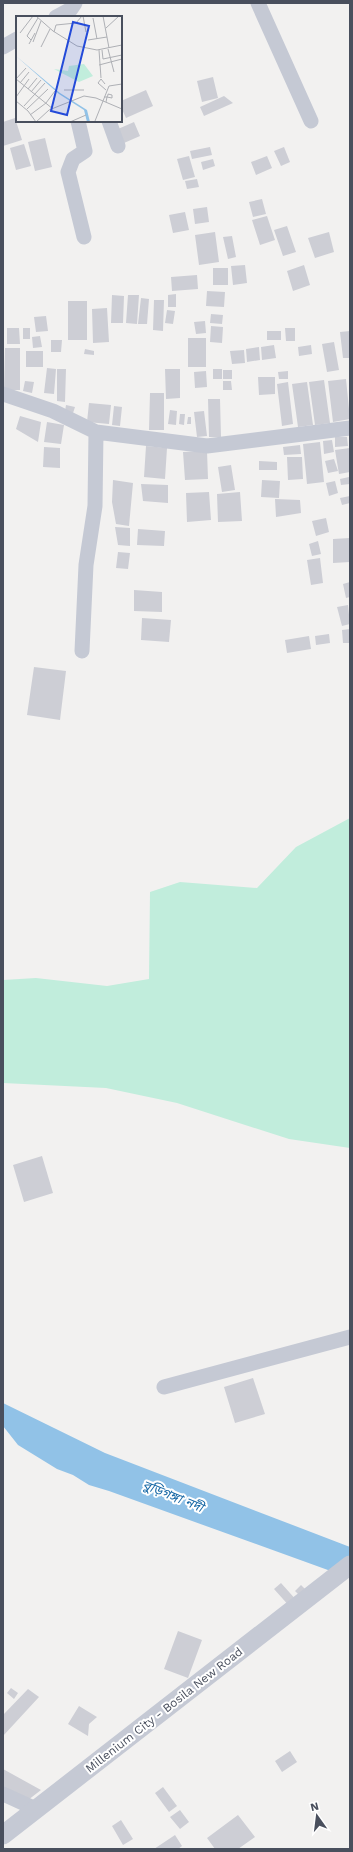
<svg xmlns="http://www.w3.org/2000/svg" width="353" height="1852" font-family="'Work Sans','Noto Sans Bengali',sans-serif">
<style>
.green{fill:#c1eddc}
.water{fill:#91c2e7}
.building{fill:#cdced5}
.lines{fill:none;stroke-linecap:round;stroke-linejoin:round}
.minor{stroke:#c5c9d4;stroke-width:15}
.tertiary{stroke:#c5c9d4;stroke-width:19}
.labels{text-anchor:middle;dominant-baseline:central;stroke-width:4;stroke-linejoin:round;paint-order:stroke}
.street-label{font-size:12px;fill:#494f5d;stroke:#fff}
.water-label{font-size:13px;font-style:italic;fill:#1466a4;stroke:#fff}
.inset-road{fill:none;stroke:#aeb0b5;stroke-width:1}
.view{fill:#234ad9;fill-opacity:0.15;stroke:#234ad9;stroke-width:2}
.inset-edge{fill:none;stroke:#494f5d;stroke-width:2}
</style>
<rect width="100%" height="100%" fill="#f2f1f0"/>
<!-- green -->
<path class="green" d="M350,818V1148L289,1139L177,1103L106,1088L3,1083V980L36,978L107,986L149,979L150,892L180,882L257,888L296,847Z"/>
<!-- water -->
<path class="water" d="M3,1403L105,1453L350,1547V1578L109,1491L89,1485L73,1475L57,1469L18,1445L3,1426Z"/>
<!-- building -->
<path class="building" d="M213,77L218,98L202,102L197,81Z
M146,90L153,106L126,118L121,107V101Z
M224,96L233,103L204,116L200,107Z
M15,118L22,140L3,146V122Z
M134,122L140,136L124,143L118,129Z
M45,138L52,167L35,171L28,142Z
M24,144L31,166L16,170L10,148Z
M210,147L212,155L192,159L190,151Z
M284,147L290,162L281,166L274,151Z
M189,156L195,177L183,180L177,159Z
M267,156L272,168L256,175L251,162Z
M213,159L215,166L203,170L201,162Z
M197,179L199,187L187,189L185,181Z
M262,199L266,214L253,217L249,202Z
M207,207L209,222L195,224L193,209Z
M185,212L189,230L173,233L169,215Z
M267,216L275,240L260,245L252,220Z
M287,226L296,252L283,256L274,230Z
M215,232L219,262L199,265L195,235Z
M329,232L334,252L315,258L308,238Z
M232,236L236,257L228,259L223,237Z
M245,265L247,283L233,285L231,266Z
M304,265L310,285L293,291L287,271Z
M213,268H228V285H213Z
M197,275L198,289L172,291L171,277Z
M207,291L225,292L224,307L206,306Z
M176,294V307H168V295Z
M112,295L124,296L123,323H111Z
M128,295H139L137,324L126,323Z
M141,298L149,299L147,324H138Z
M154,300H164L163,331L153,330Z
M68,301H87V340H68Z
M107,308L109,342L93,343L92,309Z
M167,310L175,311L173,324L165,323Z
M211,314L223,315L222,324L210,323Z
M46,316L48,331L36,332L34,317Z
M205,321L206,333L196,334L194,322Z
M211,326L223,327L222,343L210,342Z
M7,328H19L20,344H7Z
M23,328H30V339H23Z
M285,328H295V341H286Z
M267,331H281V340H267Z
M350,331V358H343L340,332Z
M40,336L42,347L33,348L32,337Z
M188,338H206V367H188Z
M51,340H62L61,352H51Z
M334,342L339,370L327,372L322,344Z
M274,345L276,358L262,360L261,347Z
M311,345L312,354L299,356L298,347Z
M259,347L260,360L247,362L246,349Z
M5,348H20V390H4Z
M85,349L94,351V355L84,354Z
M244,350L245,363L232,364L230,351Z
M26,351H43V367H26Z
M47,368L56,369L54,394L44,393Z
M57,369H66L65,402L57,401Z
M165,369H180V398L166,399Z
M213,369H222V379H213Z
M223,370H232V379H223Z
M206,371L207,387L195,388L194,372Z
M288,371V379H279L278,372Z
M258,377H275V394L259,395Z
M346,379L350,419L333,422L328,381Z
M324,380L330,423L315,425L309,382Z
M25,381L34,382L32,393L23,391Z
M223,381H231L232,390H223Z
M288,382L293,424L282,426L277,384Z
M307,382L313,425L298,427L292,384Z
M150,393H164V430H149Z
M208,399H220L221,437H209Z
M89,403L111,405L109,424L87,422Z
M66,405L75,407L73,413L65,411Z
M114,406L122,407L120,426L112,425Z
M170,410L177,411L176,425L168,424Z
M204,411L207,436L197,437L194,412Z
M180,414H185L184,425L179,424Z
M20,416L41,422L38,442L16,429Z
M188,417H191V424H187Z
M47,422L64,425L61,444L44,442Z
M335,437H347L348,446L335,447Z
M332,440L334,452L324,454L323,441Z
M320,442L324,482L307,484L303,444Z
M300,445L301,454L284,455L283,447Z
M146,446L167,448L165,479L144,477Z
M44,447L60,448V468L43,467Z
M350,448V472L339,474L335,450Z
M207,451L208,479L185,480L183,452Z
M287,457H302L303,479L288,480Z
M334,459L338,471L328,473L325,461Z
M259,461L277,462V470H259Z
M231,465L235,490L222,492L218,467Z
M349,477L350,484L341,485L340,479Z
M113,480L133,483L129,526L116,524L112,502Z
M262,480L280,481L279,498L261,497Z
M335,481L338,493L329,496L326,483Z
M141,484L168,485V503L143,501Z
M209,492L211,520L187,522L186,493Z
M240,492L242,521L218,522L217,494Z
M350,496V503L342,505L340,498Z
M275,499L300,500L301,513L276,517Z
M326,518L329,532L316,536L312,521Z
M115,527L130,528V546L118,545Z
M138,529L165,531L164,546L137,545Z
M350,538V562L333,563V539Z
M318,541L321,554L312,556L309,544Z
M118,552L130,553L128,569L116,568Z
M320,558L323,583L311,585L307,560Z
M350,582V597L346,598L343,584Z
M134,590L162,592V612L134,611Z
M348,605L350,624L342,626L337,607Z
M142,618L171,620L169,642L141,640Z
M350,629V643H343L342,630Z
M329,634L330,643L316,645L315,636Z
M309,636L311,649L287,653L285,640Z
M34,667L66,671L60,720L27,715Z
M42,1156L53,1193L24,1202L13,1165Z
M253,1378L265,1414L235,1423L224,1387Z
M281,1583L298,1602L291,1608L274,1589Z
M301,1585L309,1593L303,1599L295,1591Z
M178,1631L202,1640L188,1678L164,1669Z
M11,1688L18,1693L14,1699L7,1693Z
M28,1689L39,1697L3,1736V1715Z
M79,1706L97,1717L89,1724L88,1736L68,1724Z
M290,1751L297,1762L282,1772L275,1761Z
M3,1769L41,1790L19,1807L3,1794Z
M163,1787L177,1806L169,1812L155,1793Z
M180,1810L189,1822L180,1829L170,1817Z
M238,1815L255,1837L238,1849H215L207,1838Z
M121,1820L133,1839L123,1845L112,1826Z
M175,1835L182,1846L178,1849H154Z"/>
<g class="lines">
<!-- minor -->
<path class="minor" d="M258,3L311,121
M56,17L71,9L75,3
M3,47L17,39
M78,121L85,151L73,159L68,172L84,237
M109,121L118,146
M3,394L53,411L96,432L207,446L350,428
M82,651L86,565L95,506L96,432
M164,1387L350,1337
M3,1794L36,1809"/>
<!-- tertiary -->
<path class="tertiary" d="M3,1835L350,1565"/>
</g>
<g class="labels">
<!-- street labels -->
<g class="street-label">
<text transform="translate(164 1710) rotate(-38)">Millenium City - Bosila New Road</text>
</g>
<!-- water labels -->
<g class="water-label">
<text transform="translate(173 1496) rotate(22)">বুড়িগঙ্গা নদী</text>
</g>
</g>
<!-- overview -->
<g transform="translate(16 16)">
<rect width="106" height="106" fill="#f2f1f0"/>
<path d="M68,48L77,60L63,66L38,53L52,55L53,50Z" fill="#c1eddc"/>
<path d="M0,40L44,77L71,94L74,106H71L68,94L43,78Z" fill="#91c2e7"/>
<path class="inset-road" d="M20,0L37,15L61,30L81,34L106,29M67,0L70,16M87,0L93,32M77,2L81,23M90,12L103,0M38,16L40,9L60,7L66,0M4,17L17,0M15,24L11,20L22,2M72,24L91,21M17,26L25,5M13,28L19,17M25,31L34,13M92,33L98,56M83,34L85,62M86,34L87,43L106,39M83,49L106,43M0,63L37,93M0,63L10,52M4,67L13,56M89,68L85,63L82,67L90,74M12,73L21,62M48,74H68M15,76L25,64M0,81L13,63M88,81H91L96,82V79L92,78V79L91,81L90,86M0,85L12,95L20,106M8,90L29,67M11,93L32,73M14,99L30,87L39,75M79,105L93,70L106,68M20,106L33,94L68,80L80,82L106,93M54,106L70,99"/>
<path class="view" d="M57,6L73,10L51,99L35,95Z"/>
<rect width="106" height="106" class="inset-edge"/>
</g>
<!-- border -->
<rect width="353" height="1852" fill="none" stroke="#494f5d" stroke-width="8"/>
<!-- north arrow -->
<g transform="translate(317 1816) rotate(346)" stroke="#ffffff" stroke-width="3" paint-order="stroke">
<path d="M0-3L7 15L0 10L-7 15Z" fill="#494f5d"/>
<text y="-6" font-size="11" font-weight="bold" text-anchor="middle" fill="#494f5d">N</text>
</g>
</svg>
